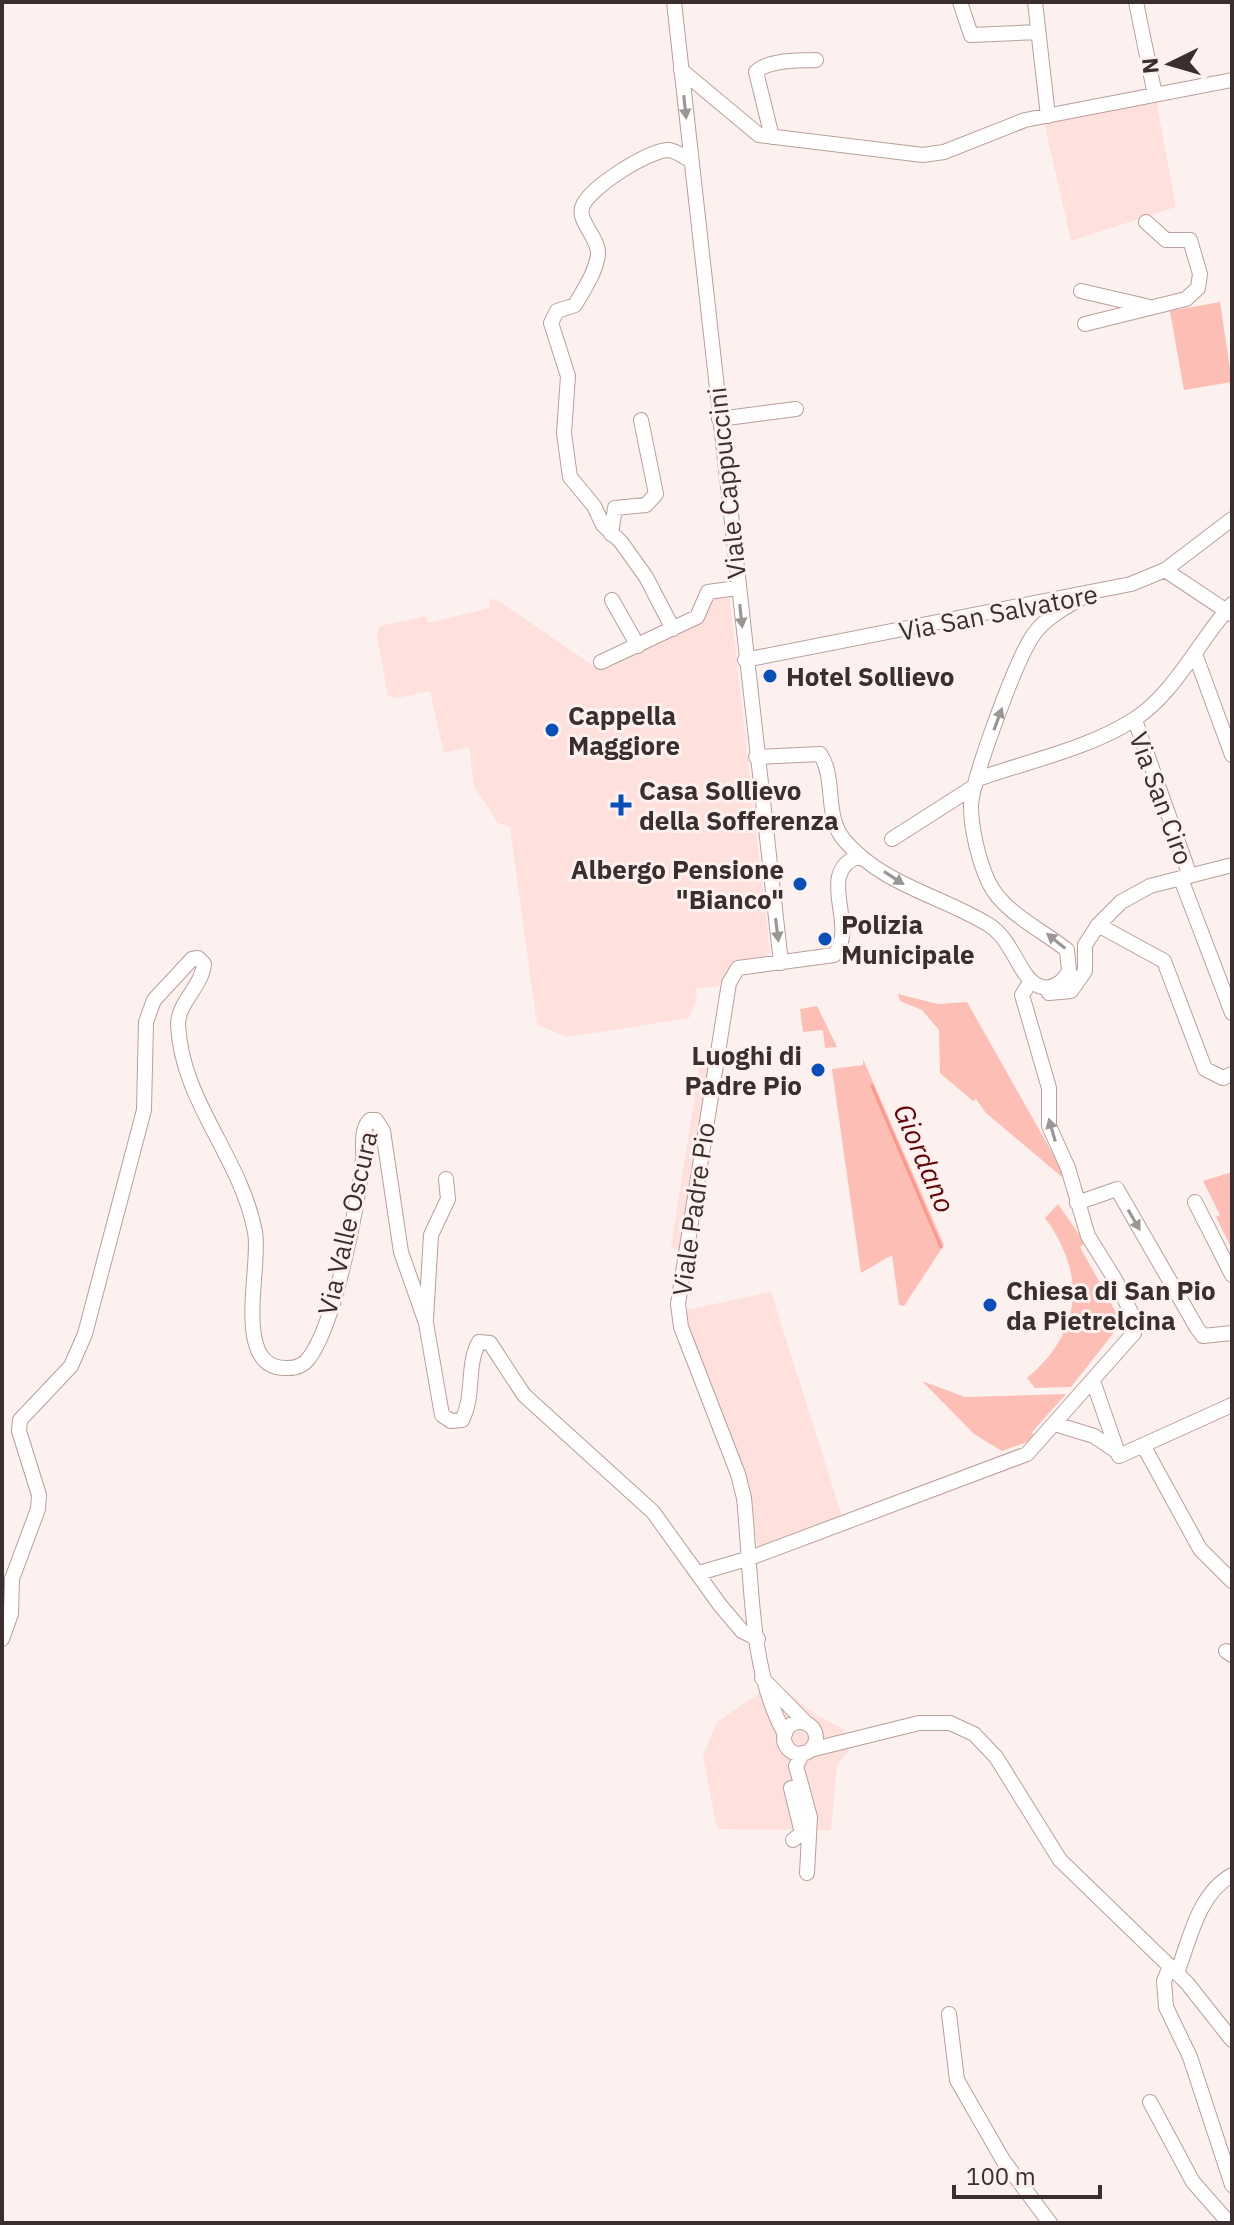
<svg xmlns="http://www.w3.org/2000/svg" width="1234" height="2225" font-family="'IBM Plex Sans',sans-serif">
<style>
.built{fill:#fee1dc}
.green{fill:#fcbeb5}
.lines{fill:none;stroke-linecap:round;stroke-linejoin:round}
.stream{stroke:#fe978a;stroke-width:3}
.minor-casing{stroke:#b99f9b;stroke-width:16}
.minor{stroke:#fff;stroke-width:14}
.oneway{fill:#9c9796}
.poi-dot{fill:#094eb9;stroke:#fdf1ef;stroke-width:3}
.labels{text-anchor:middle;dominant-baseline:central;stroke-width:6;stroke-linejoin:round;paint-order:stroke}
.street-label{font-size:26px;fill:#3a2f2e;stroke:#fdf1ef}
.poi-label{font-size:26px;font-weight:bold;fill:#3a2f2e;stroke:#fdf1ef;text-anchor:start}
.water-label{font-size:28px;font-style:italic;fill:#630406;stroke:#fdf1ef}
</style>
<rect width="100%" height="100%" fill="#fdf1ef"/>
<!-- built -->
<path class="built" d="M1156,99L1176,207L1071,241L1044,122Z
M729,593L770,952L767,957L740,961L719,986L696,989L697,998L689,1018L568,1037L537,1025L510,827L498,823L474,786L469,747L444,753L430,691L397,698L388,696L377,635L380,626L426,616L428,623L490,608L489,600L496,599L595,667H602L702,620L709,595Z
M700,1063H710L683,1274L686,1310L771,1292L842,1516L758,1548L744,1469L689,1328L686,1311L670,1309L679,1250L671,1247Z
M770,1679L818,1716L844,1729L848,1752L837,1765L831,1830L717,1829L703,1756L717,1722L757,1695Z"/>
<!-- green -->
<path class="green" d="M1220,302L1232,382L1184,390L1170,311Z
M898,994L938,1004L967,1002L1062,1170V1177L986,1113L976,1099L973,1101L940,1073L939,1030L922,1010L900,1001Z
M817,1006L837,1047L825,1048L823,1030L803,1032L800,1009Z
M863,1059L944,1245L904,1306L899,1305L892,1255L861,1273L832,1069L863,1065Z
M1232,1172V1249L1216,1217L1220,1215L1203,1181Z
M1058,1204L1085,1243L1080,1247L1119,1318V1326L1071,1387L1035,1388L1027,1378C1082,1332 1087,1275 1045,1218Z
M922,1381L965,1397L1066,1394L1032,1432L1035,1439L1002,1451L974,1434Z"/>
<g class="lines">
<!-- stream -->
<path class="stream" d="M872,1086L941,1247"/>
<defs>
<path id="minor" d="M674,2L781,963
M960,2L971,35L1038,32
M1035,2L1048,116
M1136,2L1155,95
M681,70L759,135L923,155L944,152L1025,120L1232,80
M772,137L756,72C769,59 799,61 816,60
M1081,291L1146,306
M1085,324L1186,299L1198,288L1200,274L1190,240H1166L1146,222
M719,419L796,409
M611,534L615,508L646,505L656,494L641,420
M1165,570L1231,614
M612,600L638,646
M673,629L646,577L621,542L603,525L594,506L570,477L564,433L568,376L551,323L557,311L575,305C584,289 595,274 598,255C600,238 575,220 583,205C592,186 649,150 669,150C677,151 684,157 691,161
M1195,654L1232,755
M745,660L1131,584L1165,570L1232,519
M601,662L697,617L708,592L737,588
M1135,720L1190,876
M756,757L820,754C837,779 823,816 845,841C883,885 942,896 989,925C1014,941 1019,978 1039,986C1052,991 1063,982 1069,971L1067,950C1042,930 1003,912 989,883C979,862 971,829 971,806C972,779 1017,657 1034,634C1046,617 1069,605 1087,595
M978,779C1028,761 1088,749 1133,720C1174,695 1200,639 1232,604
M892,839L975,786
M1181,879L1232,1013
M1098,925L1164,961L1205,1069L1223,1078L1232,1074
M1049,993L1071,991L1085,971V945L1098,925L1121,902L1150,886L1232,865
M1195,1202L1232,1275
M1077,1203L1117,1189L1197,1328L1203,1336L1232,1333
M426,1319L431,1235L448,1199L446,1179
M1093,1381L1119,1456L1232,1405
M1055,1424L1094,1436L1116,1451
M1143,1445L1200,1549L1232,1581
M699,1573L750,1558L1027,1454L1134,1333L1135,1321L1116,1281L1088,1236L1068,1168L1049,1126V1088L1022,995L1031,981
M2,1639L11,1614L12,1579L38,1509L39,1495L19,1431L20,1420L71,1366L85,1334L144,1110L146,1022L154,1000L192,959L198,958L204,964C202,986 178,1003 178,1024C181,1101 241,1157 255,1232C262,1265 230,1371 288,1368C296,1368 304,1365 309,1358C336,1322 357,1206 363,1160C364,1147 360,1130 370,1120H376L383,1131L401,1252L426,1323L442,1415L451,1421L462,1420C475,1395 466,1365 479,1342L490,1343L524,1395L653,1512L720,1605L742,1631L758,1639
M1226,1651L1232,1655
M762,1678L806,1723
M784 1738a16 16 0 1 1 32 0a16 16 0 1 1-32 0Z
M785,1734C748,1669 752,1573 744,1498L738,1474L681,1327L678,1304L729,983L738,968L834,955C860,927 813,871 860,856
M810,1750L919,1723H950L974,1734L996,1757L1060,1860L1187,1983L1232,2040
M803,1753L796,1766L810,1817L807,1873
M791,1788L802,1833L793,1840
M1170,1966L1164,1981L1166,2007L1190,2057L1232,2185
M1177,1973C1190,1939 1198,1894 1232,1875
M949,2014L957,2080L1003,2160L1050,2223
M1150,2102L1193,2182L1229,2223"/>
</defs>
<!-- minor casing -->
<use href="#minor" class="minor-casing"/>
<!-- minor -->
<use href="#minor" class="minor"/>
</g>
<!-- one-way arrows -->
<defs><path id="oneway-solid" d="M-6-.8H1V-3.2L6.5 0L1 3.2V.8H-6Z" transform="scale(2)"/></defs>
<g class="oneway">
<use href="#oneway-solid" transform="translate(685 107) rotate(84)"/>
<use href="#oneway-solid" transform="translate(741 616) rotate(84)"/>
<use href="#oneway-solid" transform="translate(998 719) rotate(-70)"/>
<use href="#oneway-solid" transform="translate(894 878) rotate(33)"/>
<use href="#oneway-solid" transform="translate(777 930) rotate(83)"/>
<use href="#oneway-solid" transform="translate(1056 941) rotate(-141)"/>
<use href="#oneway-solid" transform="translate(1052 1130) rotate(-106)"/>
<use href="#oneway-solid" transform="translate(1134 1220) rotate(60)"/>
</g>
<!-- markers -->
<g class="poi-dot">
<circle cx="770" cy="676" r="8"/>
<circle cx="552" cy="730" r="8"/>
<path d="M617 793h8v8h8v8h-8v8h-8v-8h-8v-8h8z"/>
<circle cx="800" cy="884" r="8"/>
<circle cx="825" cy="939" r="8"/>
<circle cx="818" cy="1070" r="8"/>
<circle cx="990" cy="1305" r="8"/>
</g>
<g class="labels">
<!-- street labels -->
<g class="street-label">
<text transform="translate(726 483) rotate(-96)">Viale Cappuccini</text>
<text transform="translate(998 612) rotate(-11)">Via San Salvatore</text>
<text transform="translate(1162 798) rotate(70)">Via San Ciro</text>
<text transform="translate(693 1209) rotate(-82)">Viale Padre Pio</text>
<text transform="translate(347 1223) rotate(-77)">Via Valle Oscura</text>
</g>
<!-- poi labels -->
<g class="poi-label">
<text x="786" y="676">Hotel Sollievo</text>
<text x="568" y="715">Cappella<tspan x="568" dy="30">Maggiore</tspan></text>
<text x="639" y="790">Casa Sollievo<tspan x="639" dy="30">della Sofferenza</tspan></text>
<text x="784" y="869" text-anchor="end">Albergo Pensione<tspan x="784" dy="30">"Bianco"</tspan></text>
<text x="841" y="924">Polizia<tspan x="841" dy="30">Municipale</tspan></text>
<text x="802" y="1055" text-anchor="end">Luoghi di<tspan x="802" dy="30">Padre Pio</tspan></text>
<text x="1006" y="1290">Chiesa di San Pio<tspan x="1006" dy="30">da Pietrelcina</tspan></text>
</g>
<!-- water labels -->
<g class="water-label">
<text transform="translate(925 1158) rotate(67)">Giordano</text>
</g>
</g>
<!-- border -->
<rect width="1234" height="2225" fill="none" stroke="#3a2f2e" stroke-width="8"/>
<!-- north arrow -->
<g transform="translate(1170 64) rotate(265)" stroke="#fdf1ef" stroke-width="6" paint-order="stroke">
<path d="M0-6L14 30L0 20L-14 30Z" fill="#3a2f2e"/>
<text y="-12" font-size="22" font-weight="bold" text-anchor="middle" fill="#3a2f2e">N</text>
</g>
<!-- scale -->
<path d="M954 2185v12h146v-12" fill="none" stroke="#3a2f2e" stroke-width="4"/>
<text x="966" y="2185" font-size="24" fill="#3a2f2e" stroke="#fdf1ef" stroke-width="6" paint-order="stroke">100 m</text>
</svg>
